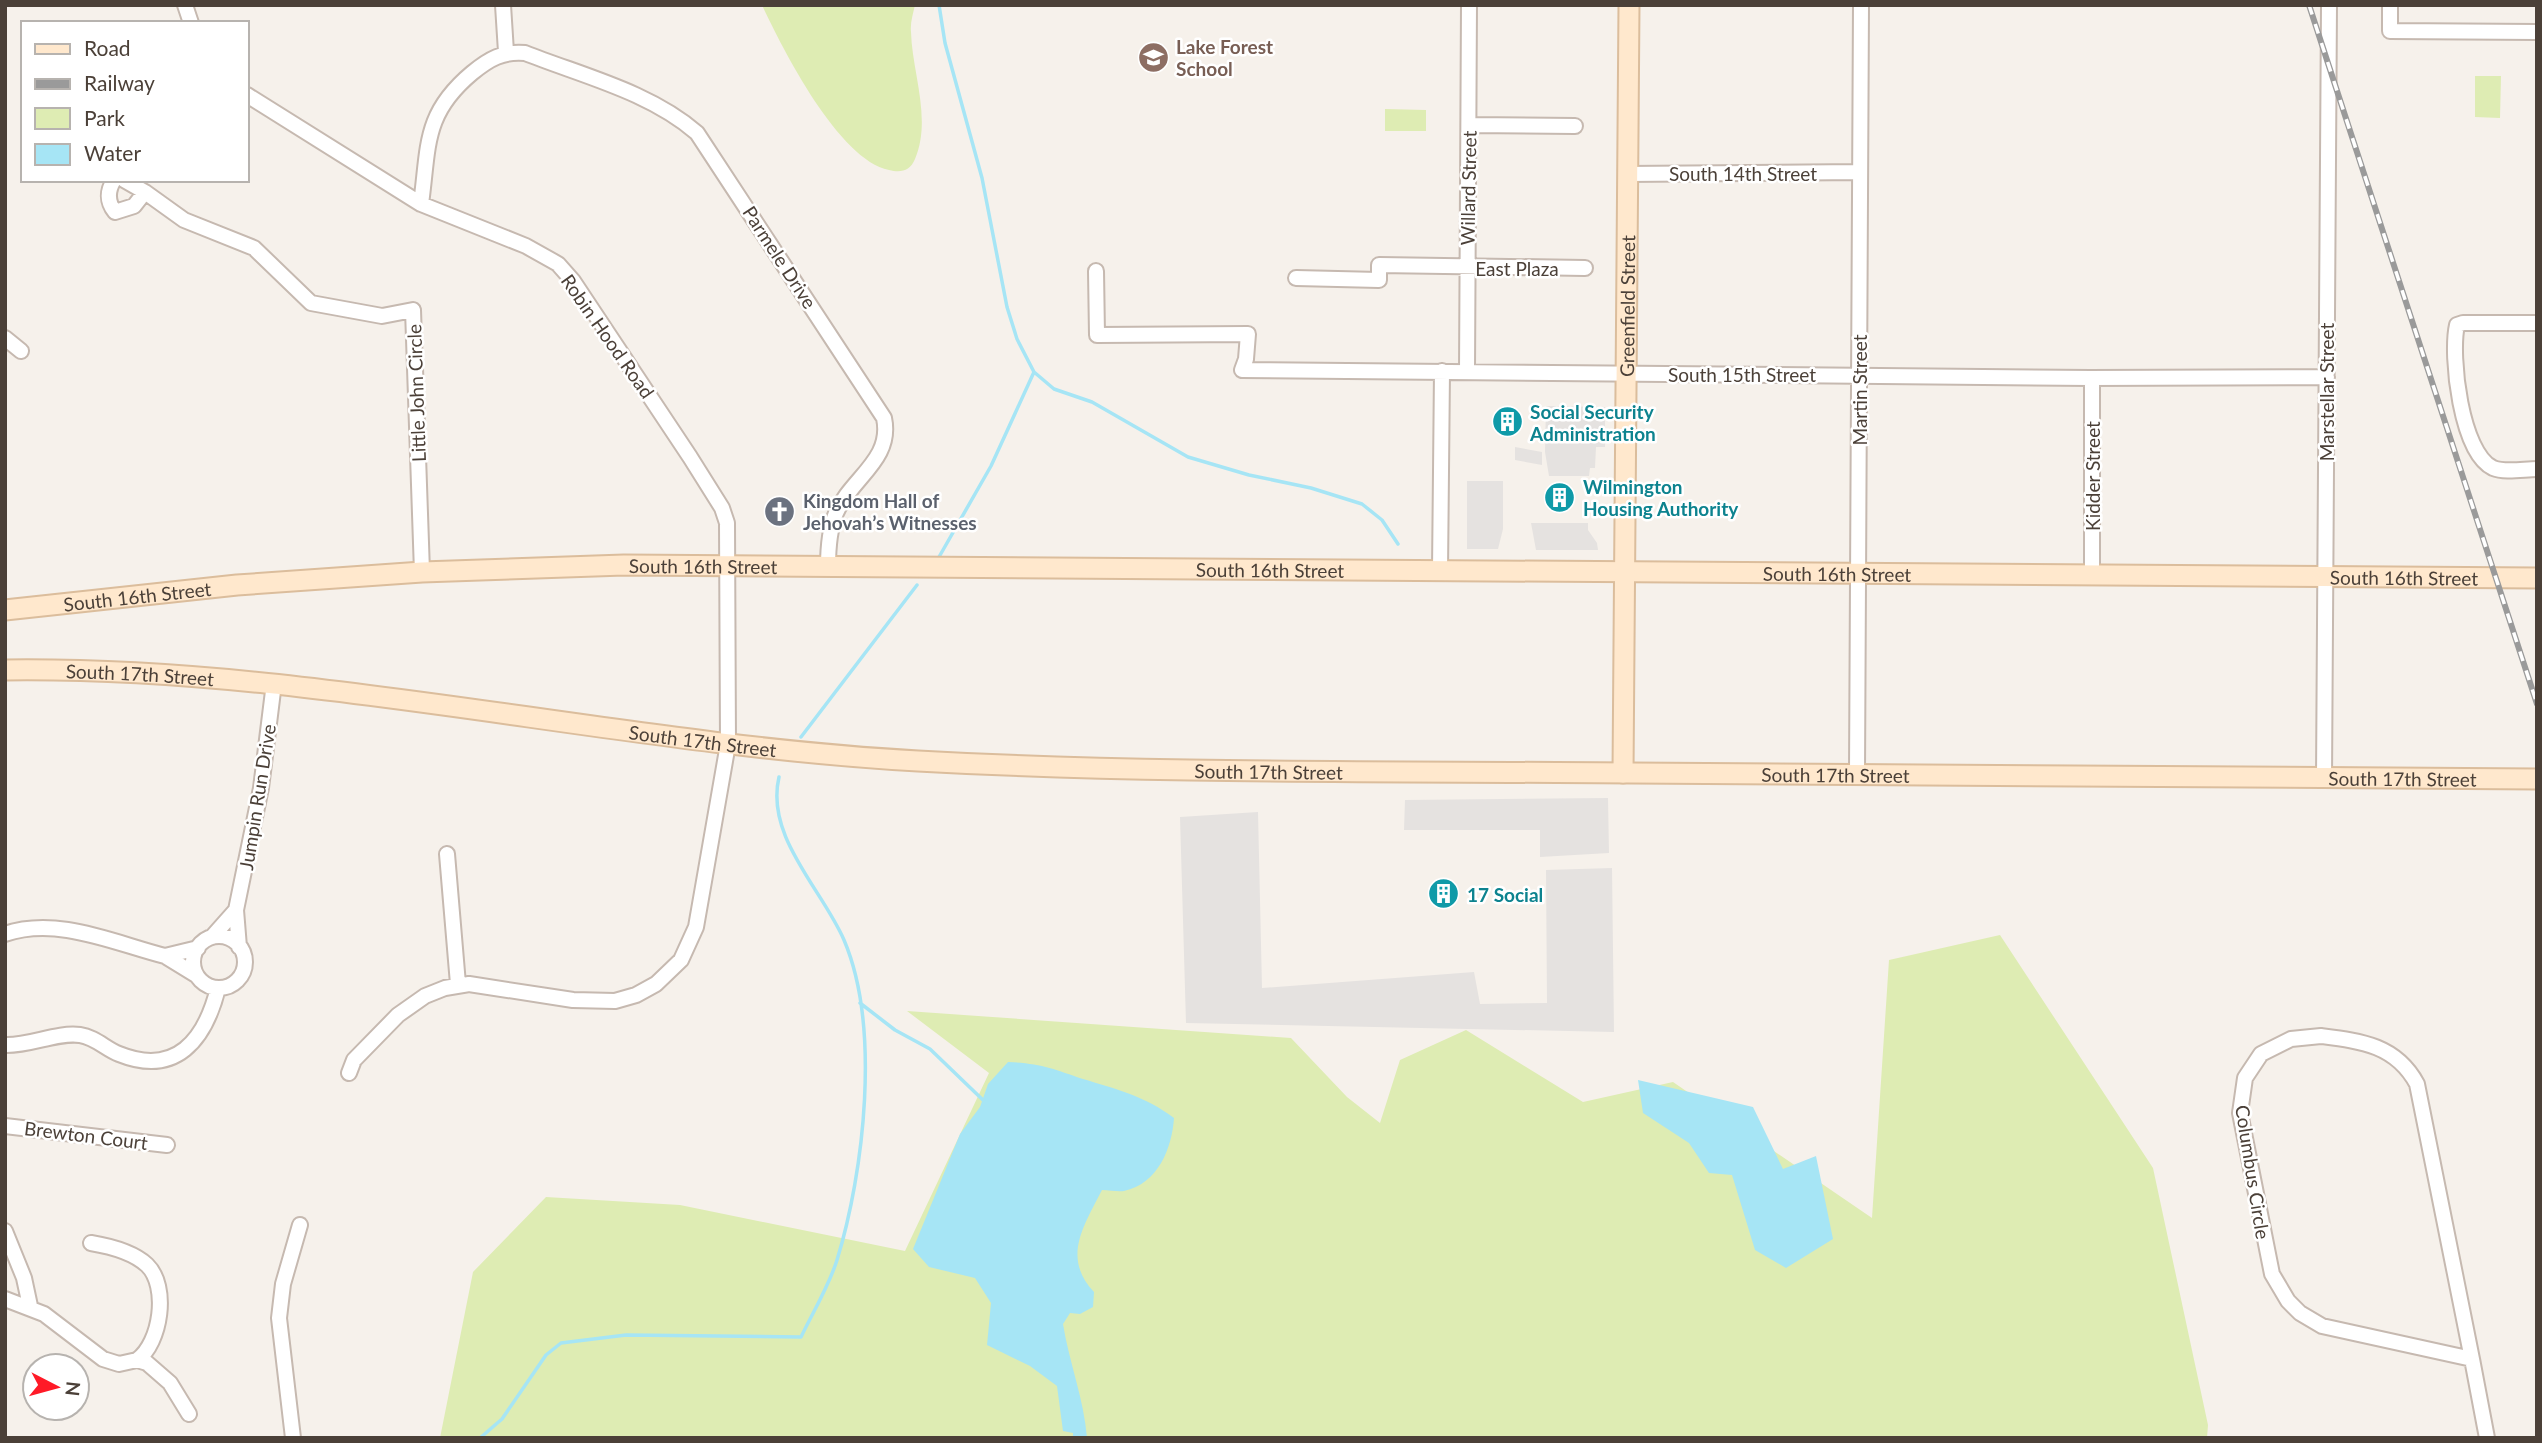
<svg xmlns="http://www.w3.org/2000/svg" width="2542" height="1443" font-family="Lato,sans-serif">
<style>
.green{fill:#deecb3}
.parking{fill:#e5e2e0}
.water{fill:#a6e5f5}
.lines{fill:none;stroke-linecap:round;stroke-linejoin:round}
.stream{stroke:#a6e5f5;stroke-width:3.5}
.street-casing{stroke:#c6b9b0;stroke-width:18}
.secondary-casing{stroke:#dbbd9c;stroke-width:23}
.street{stroke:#fff;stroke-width:14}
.secondary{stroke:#ffe8cd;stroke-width:19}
.rail-casing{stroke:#9a9a9a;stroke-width:6}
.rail{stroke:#fff;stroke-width:3.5;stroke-dasharray:10;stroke-linecap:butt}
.labels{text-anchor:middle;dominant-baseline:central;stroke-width:5;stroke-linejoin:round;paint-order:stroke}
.education-label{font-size:19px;font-weight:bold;fill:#785e54;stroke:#fff;text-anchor:start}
.street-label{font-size:19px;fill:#4b4038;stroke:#fff}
.culture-label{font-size:19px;font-weight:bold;fill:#0d838f;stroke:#fff;text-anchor:start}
.worship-label{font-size:19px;font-weight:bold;fill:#5b616d;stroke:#fff;text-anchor:start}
</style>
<rect width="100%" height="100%" fill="#f6f1eb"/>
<!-- green -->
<path class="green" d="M762,5H915C913,14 910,23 911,32C912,72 932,119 915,159C910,171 901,173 889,170C839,160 783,50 762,5Z
M2475,76H2501L2500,118L2475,117Z
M1385,109L1426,110V131H1385Z
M2000,935L2153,1168L2208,1425L2207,1438H440L473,1272L546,1197L680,1205L905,1251L989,1073L907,1011L1291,1038L1347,1097L1380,1123L1400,1060L1466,1030L1583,1102L1673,1082L1872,1218L1889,960Z"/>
<!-- parking -->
<path class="parking" d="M1546,406L1605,407V447H1596L1595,468H1590L1589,476H1549L1545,452Z
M1515,447L1542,452V465L1515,460Z
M1467,481H1503V529L1498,549H1467Z
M1531,523H1588V530L1597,543L1598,550H1536Z
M1608,798L1609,853L1540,857V830H1404L1405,800Z
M1258,812L1262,988L1474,972L1480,1004L1547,1003L1546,870L1612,868L1614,1032L1186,1023L1180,817Z"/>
<!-- water -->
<path class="water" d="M1008,1062C1040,1063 1054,1069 1083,1079C1116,1089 1145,1096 1174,1118C1172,1148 1158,1184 1124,1191C1118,1192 1109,1190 1102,1190C1083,1227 1062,1258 1094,1292L1093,1307L1080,1314L1070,1313L1063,1324C1069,1362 1084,1399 1087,1438H1073V1433L1063,1431L1057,1386L1030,1366L987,1345L991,1303L975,1278L929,1267L913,1249L960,1134L980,1107L988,1084Z
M1638,1080L1753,1107L1783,1169L1816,1156L1833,1239L1786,1268L1755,1250L1732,1175L1709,1173L1689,1143L1643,1113Z"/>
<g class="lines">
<!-- stream -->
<path class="stream" d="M939,5L945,43L982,178L1007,307L1017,339L1034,372L1054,389L1092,402L1188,457L1249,475L1311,488L1362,504L1382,520L1398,544
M939,557L991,466L1034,372
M801,737L917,585
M860,1003L895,1030L930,1049L984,1101
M480,1438L502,1419L546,1355L561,1343L626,1335L801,1337C813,1312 829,1286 837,1260C864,1172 881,1027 844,940C822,889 765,837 779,777"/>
<defs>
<path id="street" d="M185,5L191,23
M503,5L506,52
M2390,5V31L2537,32
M247,95L421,204L526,246L558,264L573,281L690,457L722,508L727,523L728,744L696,927L681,960L656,984L636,995L615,1001L573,1000L469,984L445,988L425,996L398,1015L354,1060L349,1073
M1469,125L1575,126
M1626,174L1859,172
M114,180C107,191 107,202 115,212L134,206L145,192L124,180
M145,192L184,220L254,248L311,303L382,316L413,310L422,572
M421,204C429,146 423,114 472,73C489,59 503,51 525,53C583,76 650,92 697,133L884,418C893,460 851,478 836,513C829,530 828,549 828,567
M1096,271L1097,335L1248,334L1246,359L1242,370L2090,378L2327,377
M1296,278L1379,280V265L1585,268
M2537,323H2463L2457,325C2450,356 2461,453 2493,468C2505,473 2524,469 2537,469
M5,338L21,351
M1467,372L1469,5
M2092,378V575
M1440,571L1442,371
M1857,774L1861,5
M2324,778L2329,5
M447,854L458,984
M236,910L261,788L274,683
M5,934C57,916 114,943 165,956
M193 962a26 26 0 1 1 52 0a26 26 0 1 1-52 0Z
M212,937L236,910L239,947
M196,975L165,956L198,948
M2321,1036C2361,1041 2396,1045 2417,1084L2472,1359L2322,1326L2300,1313L2288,1301L2272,1274L2240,1113L2245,1078L2261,1054L2291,1039Z
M5,1045C30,1046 56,1032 80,1035C95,1037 106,1049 119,1054C176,1077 205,1040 218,988
M5,1126L167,1145
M5,1231L24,1278L30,1306
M91,1243C109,1246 133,1252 147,1265C169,1286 161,1343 137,1360
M5,1299L44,1314L103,1359L119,1364L137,1360L147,1363L170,1383L189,1414
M2472,1359L2487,1438
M293,1438L279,1318L283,1284L300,1225"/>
<g id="secondary">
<path id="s1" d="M5,610L237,585L422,572L624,565L2537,578"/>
<path id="s2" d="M5,670C312,666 612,744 918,761C1155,774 1394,771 1632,773C1933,775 2235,777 2537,779"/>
<path id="s3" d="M1623,773L1629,5"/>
</g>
</defs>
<!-- street casing -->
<use href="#street" class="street-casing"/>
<!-- secondary casing -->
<use href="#secondary" class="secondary-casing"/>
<!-- street -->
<use href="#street" class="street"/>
<!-- secondary -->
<use href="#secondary" class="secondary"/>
<defs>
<path id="rail" d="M2309,5L2537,704"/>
</defs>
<!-- rail casing -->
<use href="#rail" class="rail-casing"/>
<!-- rail -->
<use href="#rail" class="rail"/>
</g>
<!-- icons -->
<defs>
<symbol id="school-disc" viewBox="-11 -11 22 22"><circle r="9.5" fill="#8d6e63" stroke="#fff"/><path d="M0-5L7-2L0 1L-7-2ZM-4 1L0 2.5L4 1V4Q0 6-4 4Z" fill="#fff"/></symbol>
<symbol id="building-disc" viewBox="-11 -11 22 22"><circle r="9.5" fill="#0f9aa8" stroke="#fff"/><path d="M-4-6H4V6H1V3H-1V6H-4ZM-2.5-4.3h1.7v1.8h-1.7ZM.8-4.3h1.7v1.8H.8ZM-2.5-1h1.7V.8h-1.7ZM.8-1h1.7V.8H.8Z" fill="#fff"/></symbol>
<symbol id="church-disc" viewBox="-11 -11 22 22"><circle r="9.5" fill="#6b7280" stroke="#fff"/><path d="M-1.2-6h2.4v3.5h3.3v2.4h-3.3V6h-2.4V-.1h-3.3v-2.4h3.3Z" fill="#fff"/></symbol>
</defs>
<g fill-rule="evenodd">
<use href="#school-disc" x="1136" y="40" width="35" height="35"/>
<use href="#building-disc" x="1490" y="404" width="35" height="35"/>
<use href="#building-disc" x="1542" y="480" width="35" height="35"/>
<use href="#church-disc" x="762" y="494" width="35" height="35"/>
<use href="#building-disc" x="1426" y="876" width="35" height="35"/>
</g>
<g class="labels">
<!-- education labels -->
<g class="education-label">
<text x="1176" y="46">Lake Forest<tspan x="1176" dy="22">School</tspan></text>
</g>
<!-- street labels -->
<g class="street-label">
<text x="1743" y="173">South 14th Street</text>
<text transform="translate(1468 188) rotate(-89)">Willard Street</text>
<text transform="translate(780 257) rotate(57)">Parmele Drive</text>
<text x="1517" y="268">East Plaza</text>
<text stroke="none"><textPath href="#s3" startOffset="467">Greenfield Street</textPath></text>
<text transform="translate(608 336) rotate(55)">Robin Hood Road</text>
<text x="1742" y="374">South 15th Street</text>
<text transform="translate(1859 390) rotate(-90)">Martin Street</text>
<text transform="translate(2326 392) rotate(-90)">Marstellar Street</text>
<text transform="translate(416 393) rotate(-92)">Little John Circle</text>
<text transform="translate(2092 476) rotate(-90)">Kidder Street</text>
<text stroke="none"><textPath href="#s1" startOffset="700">South 16th Street</textPath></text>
<text stroke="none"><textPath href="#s1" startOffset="1267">South 16th Street</textPath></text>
<text stroke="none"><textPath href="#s1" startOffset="1834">South 16th Street</textPath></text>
<text stroke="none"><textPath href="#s1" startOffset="2401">South 16th Street</textPath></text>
<text stroke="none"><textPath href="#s1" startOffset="133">South 16th Street</textPath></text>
<text stroke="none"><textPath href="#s2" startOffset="135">South 17th Street</textPath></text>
<text stroke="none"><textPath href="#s2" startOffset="702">South 17th Street</textPath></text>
<text stroke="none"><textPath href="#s2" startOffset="1269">South 17th Street</textPath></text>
<text stroke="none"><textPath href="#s2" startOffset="1836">South 17th Street</textPath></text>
<text stroke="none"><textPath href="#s2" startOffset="2403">South 17th Street</textPath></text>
<text transform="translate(257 797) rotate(-81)">Jumpin Run Drive</text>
<text transform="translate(86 1135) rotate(7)">Brewton Court</text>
<text transform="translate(2253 1172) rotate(81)">Columbus Circle</text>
</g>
<!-- culture labels -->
<g class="culture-label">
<text x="1530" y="411">Social Security<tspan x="1530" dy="22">Administration</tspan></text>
<text x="1583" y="486">Wilmington<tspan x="1583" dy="22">Housing Authority</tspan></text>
<text x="1467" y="894">17 Social</text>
</g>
<!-- worship labels -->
<g class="worship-label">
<text x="803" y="500">Kingdom Hall of<tspan x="803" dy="22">Jehovah’s Witnesses</tspan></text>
</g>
</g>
<!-- border -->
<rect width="2542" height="1443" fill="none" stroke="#4b4038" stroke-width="14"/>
<!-- legend -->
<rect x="21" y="21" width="228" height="161" fill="#ffffff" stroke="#b7b3af" stroke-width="2"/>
<rect x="35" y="44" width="35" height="10" fill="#ffe8cd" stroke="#b7b3af" stroke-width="2"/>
<text x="84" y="56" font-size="21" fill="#4b4038">Road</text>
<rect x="35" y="79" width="35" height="10" fill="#9a9a9a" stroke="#b7b3af" stroke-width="2"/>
<text x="84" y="91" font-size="21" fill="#4b4038">Railway</text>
<rect x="35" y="108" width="35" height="21" fill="#deecb3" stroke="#b7b3af" stroke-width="2"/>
<text x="84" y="126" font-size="21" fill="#4b4038">Park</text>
<rect x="35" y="144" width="35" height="21" fill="#a6e5f5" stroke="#b7b3af" stroke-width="2"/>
<text x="84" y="161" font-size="21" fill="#4b4038">Water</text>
<!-- north arrow -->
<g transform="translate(56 1387) rotate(96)"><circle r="33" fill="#ffffff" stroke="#b7b3af" stroke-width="2"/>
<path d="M0-5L12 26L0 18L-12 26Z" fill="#ff1a27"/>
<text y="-10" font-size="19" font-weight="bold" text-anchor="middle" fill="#4b4038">N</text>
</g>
</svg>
